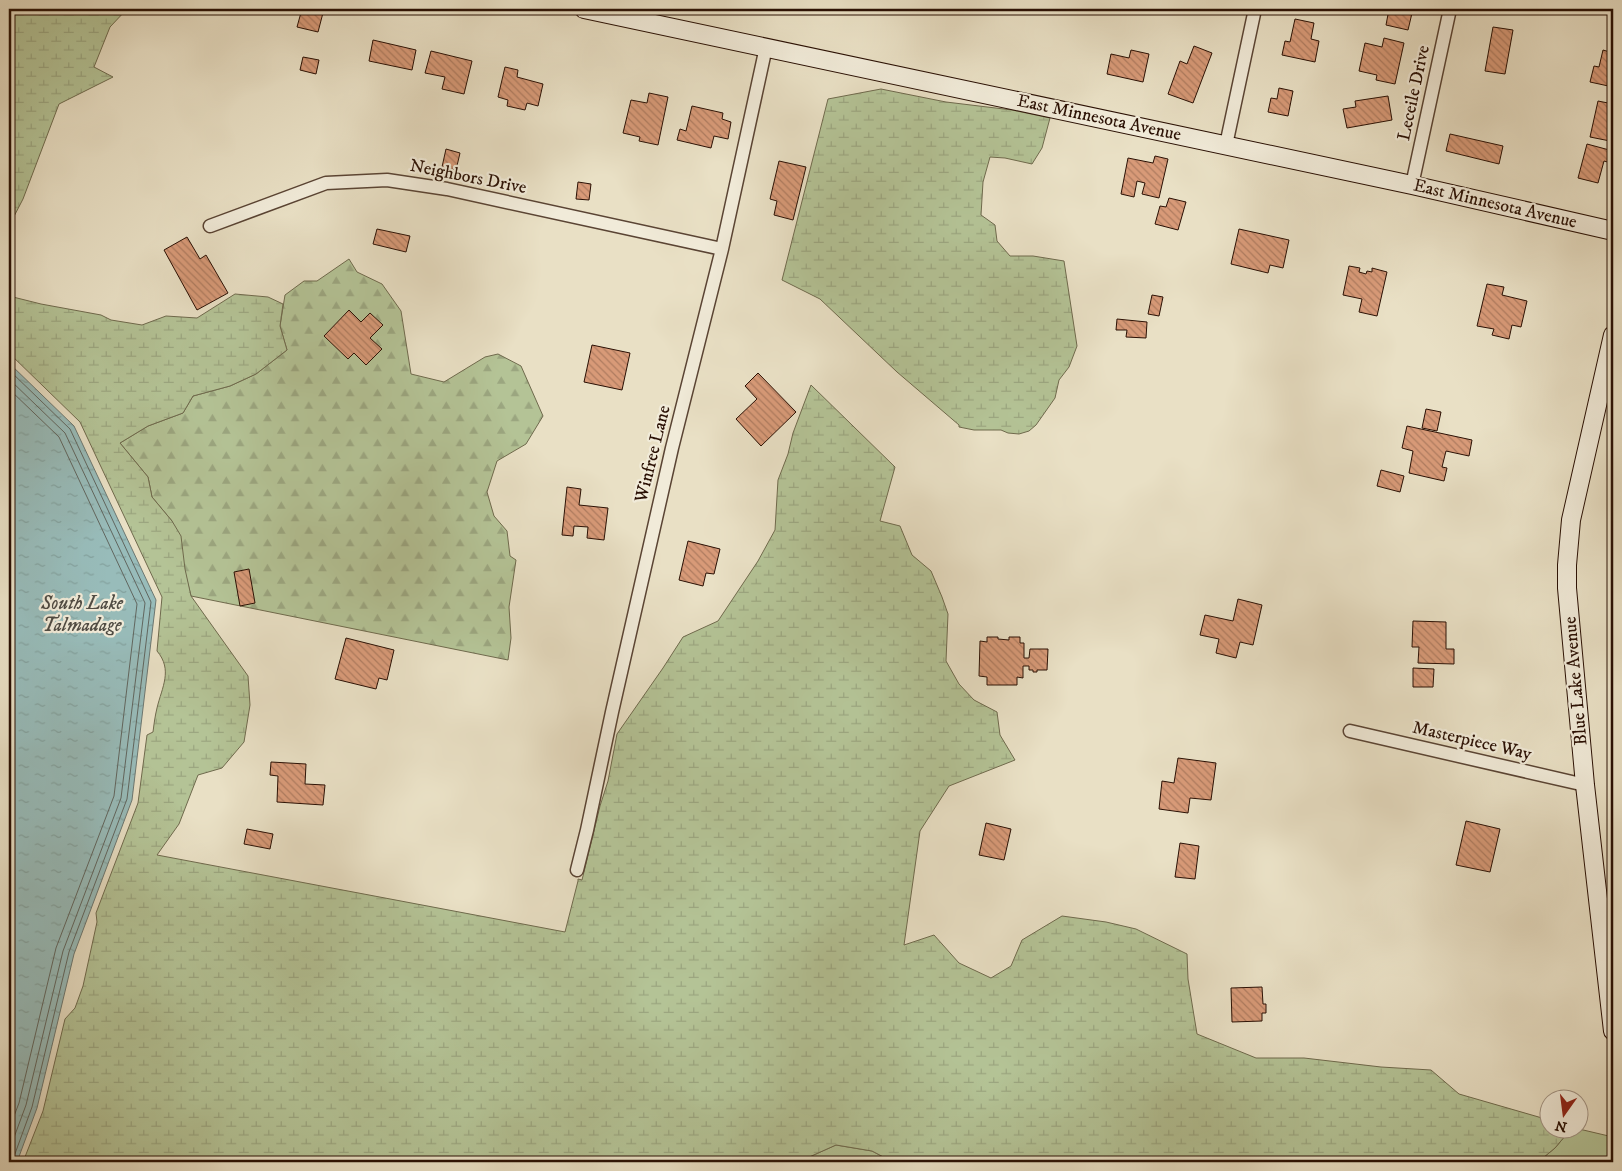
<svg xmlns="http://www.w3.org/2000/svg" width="1622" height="1171" font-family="'IM FELL DW Pica',serif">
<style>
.grass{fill:#b4c396;stroke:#6f6a4d}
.forest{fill:url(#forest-firs);stroke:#6f6a4d}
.wetland{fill:url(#wetland-marsh);stroke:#6f6a4d}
.water{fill:url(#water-ripples);stroke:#6c7771}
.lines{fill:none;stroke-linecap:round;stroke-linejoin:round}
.shore{stroke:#61665f;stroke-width:1}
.building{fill:url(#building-back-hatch);stroke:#2a1004}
.street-casing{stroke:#5a4434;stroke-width:15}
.secondary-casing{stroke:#2a1004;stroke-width:20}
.street{stroke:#f1ebd9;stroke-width:12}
.secondary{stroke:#f1ebd9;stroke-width:18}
.labels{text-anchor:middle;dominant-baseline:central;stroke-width:4.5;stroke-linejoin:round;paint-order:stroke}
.street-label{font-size:18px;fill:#2a1004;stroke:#f1ebd9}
.water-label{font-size:19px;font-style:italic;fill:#504c44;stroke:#f1ebd9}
</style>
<defs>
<pattern id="forest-firs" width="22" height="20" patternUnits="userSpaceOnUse" patternTransform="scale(1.25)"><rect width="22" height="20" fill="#b4c396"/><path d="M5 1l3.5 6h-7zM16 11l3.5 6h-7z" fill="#9ba680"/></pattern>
<pattern id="wetland-marsh" width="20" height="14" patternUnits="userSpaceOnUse" patternTransform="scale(1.25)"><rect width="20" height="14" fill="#b4c396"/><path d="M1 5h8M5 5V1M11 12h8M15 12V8" fill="none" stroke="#9ba680"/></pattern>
<pattern id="water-ripples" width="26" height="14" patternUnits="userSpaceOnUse" patternTransform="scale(1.25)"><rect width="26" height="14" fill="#98bcba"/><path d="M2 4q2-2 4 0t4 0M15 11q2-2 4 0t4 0" fill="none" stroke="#83a19e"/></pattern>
<pattern id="building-back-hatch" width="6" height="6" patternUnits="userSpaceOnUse" patternTransform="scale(1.25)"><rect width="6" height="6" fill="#d89a78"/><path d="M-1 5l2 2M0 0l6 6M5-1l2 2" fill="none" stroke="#af7c60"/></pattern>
</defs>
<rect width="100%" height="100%" fill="#e9e0c5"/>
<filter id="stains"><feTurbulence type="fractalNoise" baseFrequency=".004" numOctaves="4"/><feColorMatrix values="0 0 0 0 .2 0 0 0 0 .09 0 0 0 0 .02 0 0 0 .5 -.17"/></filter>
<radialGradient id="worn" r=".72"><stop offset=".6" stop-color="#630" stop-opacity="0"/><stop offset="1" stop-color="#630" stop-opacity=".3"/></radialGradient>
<!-- grass -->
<path class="grass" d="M1571,1129H1579L1613,1137V1162H1538L1555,1148Z
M836,1145L872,1151L893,1162H798Z"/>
<!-- forest -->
<path class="forest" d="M349,259L357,272L382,284L401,311L411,374L444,382L485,357L498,354L521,366L543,416L526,444L497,461L487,492L494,516L507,531L510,556L516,560L509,607L511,638L508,660L191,596L172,521L152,497L148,477L120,443L148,426L183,413L193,396L230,386L256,374L287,350L280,326L285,295L304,281H317Z"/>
<!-- wetland -->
<path class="wetland" d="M9,9H127L110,27L94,67L113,77L59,104L23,199L9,226Z
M881,89L946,102L1012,110L1050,118L1042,148L1032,164L1005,158L990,157L983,182L981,215L995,225L997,241L1010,256H1033L1064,261L1077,346L1069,367L1059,380L1055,398L1036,425L1029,431L1019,434L1008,433L1001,430H974L959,427V425L897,372L820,299L782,280L828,99Z
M235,294L268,297L283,304L280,326L287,350L256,374L230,386L193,396L183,413L148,426L120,443L148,477L152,497L172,521L181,536L185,569L191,596L248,676L250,705L244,742L222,768L198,775L179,824L157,855L565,932L578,881V879L582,880L600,806L608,781L617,734L663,668L683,637L718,621L758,561L775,530L778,480L788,454L793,433L811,385L895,467L880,521L900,526L912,555L931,571L942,597L948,614L946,661L959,684L974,700L997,712L1000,735L1015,760L949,786L920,831L904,945L934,935L959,963L991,978L1011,966L1022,940L1062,916L1106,922L1136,929L1187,954L1188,979L1197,1034L1256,1058H1304L1381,1067L1431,1070L1459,1094L1549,1120L1550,1128L1571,1129L1555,1148L1538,1162H893L872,1151L836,1145L798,1162H23L43,1111L65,1019L75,1008L83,986L97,922L96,913L138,803L147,735L153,732C154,724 155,716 157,708C162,687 173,670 157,651L162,597L80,422L9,353V296L41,304L101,315L111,320L142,325L166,316L197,318Z"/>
<!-- water -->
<path class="water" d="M9,363L74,426L156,600L132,800L74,954L37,1108L17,1162H9Z"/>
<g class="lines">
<!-- shore -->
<path class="shore" d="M9,370L70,429L151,602L127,799L69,952L32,1107L12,1162
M9,379L65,433L145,603L121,798L63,951L26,1105L9,1151
M9,389L59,437L137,604L114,796L56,948L19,1103L9,1129"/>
</g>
<!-- building -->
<path class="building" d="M302,9H324L318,32L297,27Z
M1201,9H1222L1223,11L1202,13Z
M1389,9H1413L1408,30L1386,25Z
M1295,19L1314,23L1311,39L1319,41L1315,62L1282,55L1285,41L1290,42Z
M1493,27L1513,30L1505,74L1485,71Z
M1384,38L1404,43L1395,84L1376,80L1377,75L1359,71L1365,43L1382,47Z
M373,40L416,50L412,70L369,61Z
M1194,46L1212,53L1193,103L1168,94L1180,61L1187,64Z
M1131,50L1149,54L1143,82L1107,74L1111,54L1129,58Z
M1603,50L1613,53V87L1590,82L1594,66L1599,67Z
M431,51L472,61L464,94L442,89L445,77L425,73Z
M303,57L319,60L316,74L300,70Z
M505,67L518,70L517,77L543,84L538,106L527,103L525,110L507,106L508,100L498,97Z
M1279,88L1293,91L1288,116L1268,112L1271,98L1277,99Z
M649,93L668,97L658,145L639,141L640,137L623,133L631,100L647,103Z
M1388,96L1392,120L1347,128L1343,109L1356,107L1355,101Z
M1598,101L1613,104V124L1610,141L1590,137Z
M692,106L723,113L722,119L731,122L728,139L714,136L711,148L677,140L680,129L686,131Z
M1450,134L1503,146L1499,164L1446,151Z
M1587,144L1613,151L1611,163L1604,161L1598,183L1578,178Z
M446,149L460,153L456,170L442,167Z
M1155,156L1168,159L1159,198L1142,194L1145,183L1137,181L1134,197L1121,194L1128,158L1153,163Z
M779,161L806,167L793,220L774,215L777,201L770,199Z
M578,182L591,184L589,200L576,199Z
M1169,198L1186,202L1178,230L1155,224L1160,206L1166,207Z
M377,229L410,236L406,252L373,244Z
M1239,229L1289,240L1283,268L1270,265L1268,273L1231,264Z
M187,237L200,259L206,255L228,293L197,310L164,250Z
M1349,266L1360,268L1359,272L1366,274L1367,271L1372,272V268L1387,272L1377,316L1359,312L1362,299L1343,295Z
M1487,284L1504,287L1502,295L1527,301L1521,327L1512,325L1509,339L1492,335L1494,329L1477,326Z
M1152,295L1163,297L1159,316L1148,314Z
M349,310L361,322L370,313L383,325L370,338L382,349L366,365L354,353L348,359L324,336Z
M1117,319L1147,322L1146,338L1126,337L1127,330H1116Z
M592,345L630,353L622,390L584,382Z
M758,373L796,412L761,446L736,419L757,399L745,386Z
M1426,409L1441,412L1437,431L1422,428Z
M1407,426L1472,440L1469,456L1446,451L1442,467L1447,468L1444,481L1409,473L1413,451L1402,448Z
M1381,470L1404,476L1400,492L1377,486Z
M567,487L581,489L579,505L608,508L604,540L587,538L588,527L574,526L573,536L562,535Z
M688,541L720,549L714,574L706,573L703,586L679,580Z
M249,569L255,603L240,606L234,572Z
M1238,599L1262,605L1253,645L1240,642L1236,658L1216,653L1219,639L1200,635L1205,615L1233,621Z
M1413,621L1446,622V649H1454V664L1418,663L1419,647H1412Z
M987,637H998V639L1009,640V637H1020V643H1024V658H1029L1030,649H1048L1047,670H1037V672H1033V670H1029V666H1023V678L1017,677V685H987V677L979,676L980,641L987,642Z
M346,638L394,650L387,680L379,678L376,689L335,679Z
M1413,668L1434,669L1433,687H1413Z
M1178,758L1216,763L1211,800L1190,798L1188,813L1159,809L1162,781L1174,783Z
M271,762L306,764L305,784L325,785L323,805L277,802L278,776L270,775Z
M1466,821L1500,829L1490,872L1456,865Z
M986,823L1011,829L1004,860L979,855Z
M247,829L273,834L270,849L244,844Z
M1180,843L1199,846L1195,879L1175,877Z
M1262,987L1263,1004H1266V1013H1262V1021L1232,1022L1231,988Z"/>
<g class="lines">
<defs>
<path id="street" d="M1226,145L1255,9
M1412,185L1450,9
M210,226L326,183L387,180L447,189L722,249
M1350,731L1585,785
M577,870L587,830L612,712L672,448L722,249L766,47"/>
<path id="secondary" d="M584,9L1412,185L1613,231
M1613,335L1571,520L1567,565V588L1585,785L1613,1031"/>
</defs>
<!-- street casing -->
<use href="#street" class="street-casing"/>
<!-- secondary casing -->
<use href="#secondary" class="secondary-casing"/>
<!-- street -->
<use href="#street" class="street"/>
<!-- secondary -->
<use href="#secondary" class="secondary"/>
</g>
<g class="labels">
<!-- street labels -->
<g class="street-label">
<text transform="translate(1414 93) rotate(-78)">Leceile Drive</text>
<text transform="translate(1099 118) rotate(12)">East Minnesota Avenue</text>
<text transform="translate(468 177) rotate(11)">Neighbors Drive</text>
<text transform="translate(1495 204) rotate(13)">East Minnesota Avenue</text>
<text transform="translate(653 454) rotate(-76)">Winfree Lane</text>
<text transform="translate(1576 681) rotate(-95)">Blue Lake Avenue</text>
<text transform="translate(1472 741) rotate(13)">Masterpiece Way</text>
</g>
<!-- water labels -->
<g class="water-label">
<text x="82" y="603">South Lake<tspan x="82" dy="22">Talmadage</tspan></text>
</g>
</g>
<!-- margin -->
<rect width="1622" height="1171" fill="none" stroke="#e9e0c5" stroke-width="30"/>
<rect x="10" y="10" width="1602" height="1151" fill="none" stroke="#2a1004" stroke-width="2.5"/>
<rect x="15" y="15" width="1592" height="1141" fill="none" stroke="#2a1004"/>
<!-- north arrow -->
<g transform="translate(1564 1114) rotate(194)"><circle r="24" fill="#f1ebd9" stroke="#a19384"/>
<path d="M0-4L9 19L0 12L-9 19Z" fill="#8f2418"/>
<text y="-8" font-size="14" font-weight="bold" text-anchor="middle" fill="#2a1004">N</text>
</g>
<rect width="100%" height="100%" filter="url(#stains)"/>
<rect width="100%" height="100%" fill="url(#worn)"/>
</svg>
